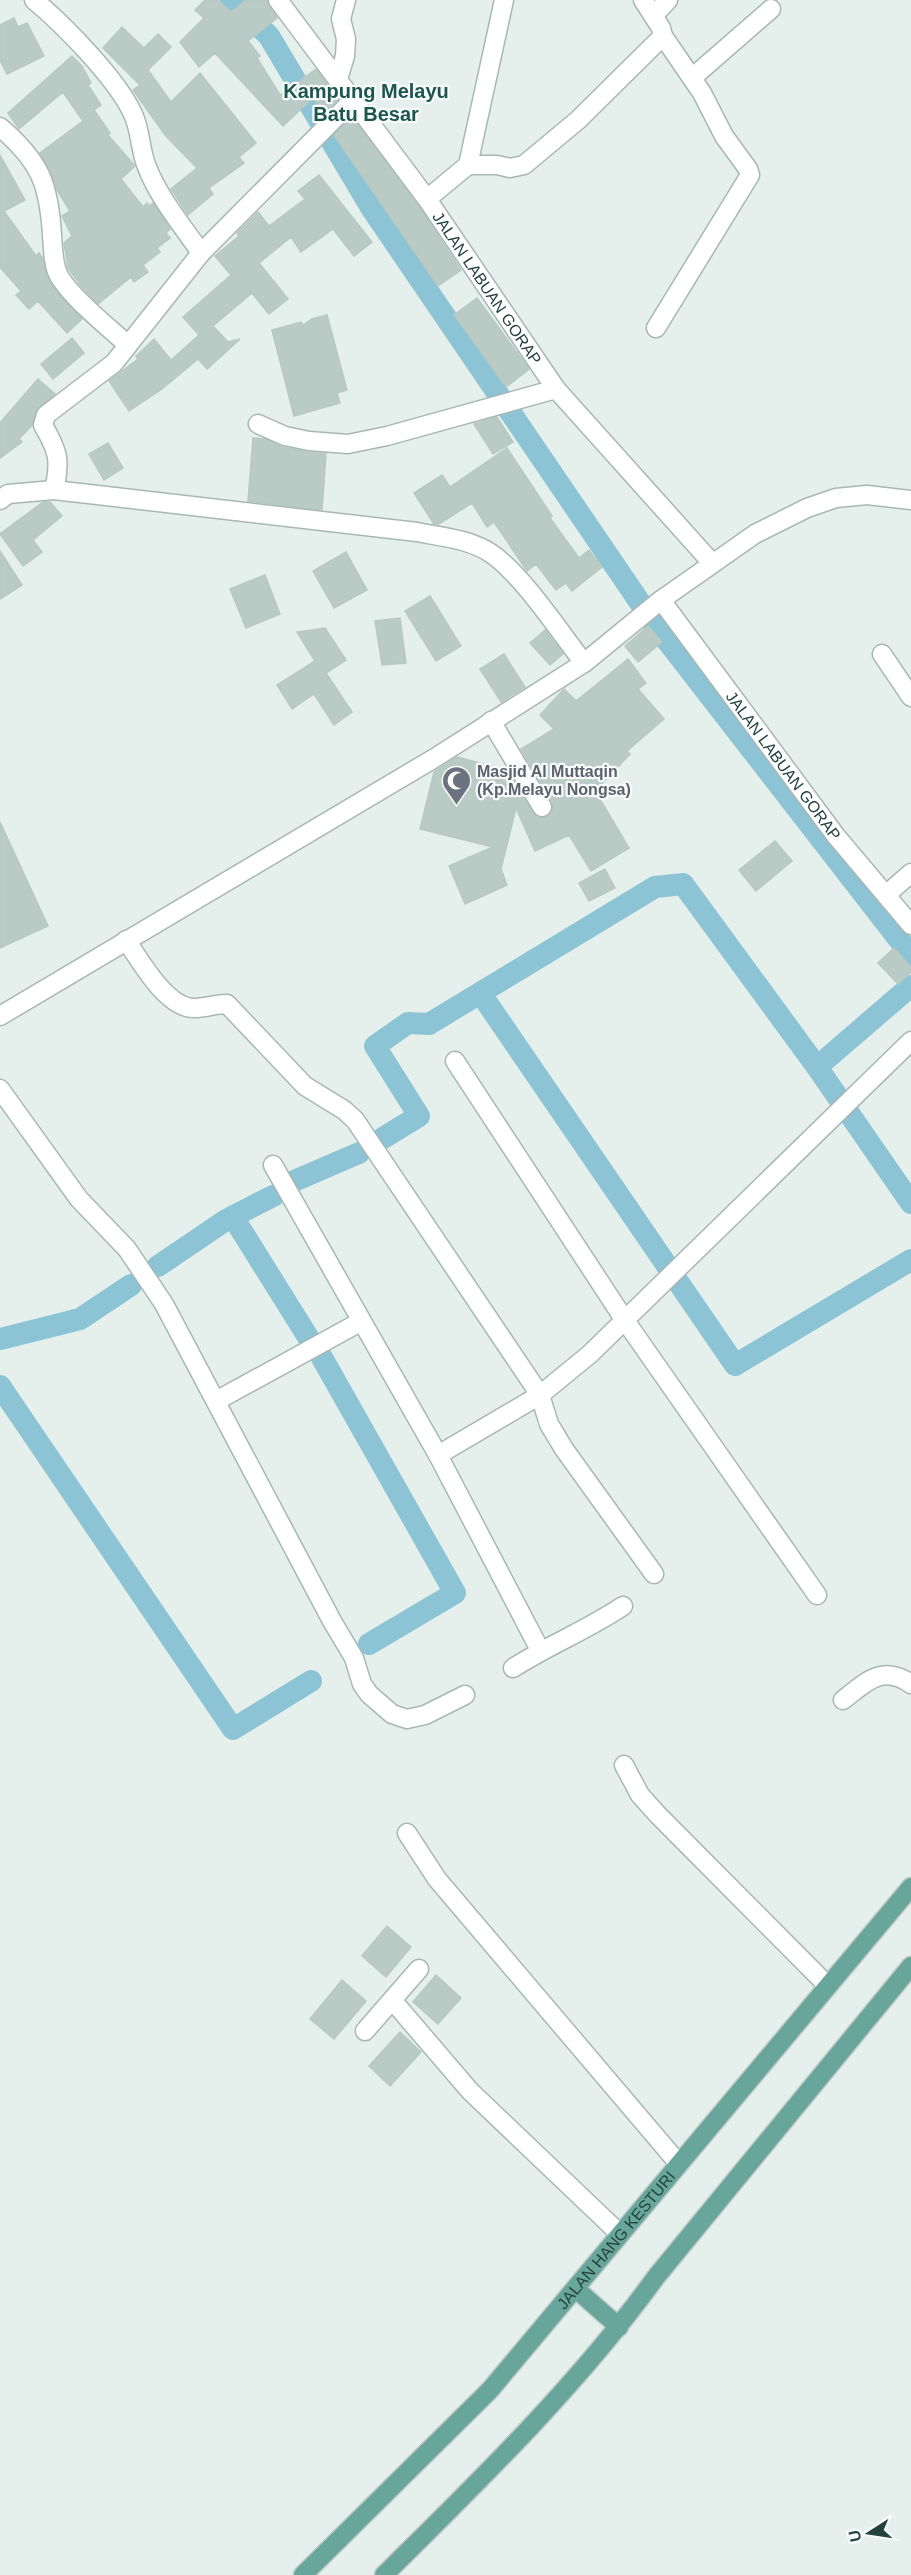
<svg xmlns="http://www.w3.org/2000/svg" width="911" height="2575" font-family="Helvetica,sans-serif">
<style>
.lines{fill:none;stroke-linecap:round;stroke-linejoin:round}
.canal{stroke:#8cc4d6;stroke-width:22}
.building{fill:#bacac5;stroke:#b7c9c3;stroke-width:1.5}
.minor-casing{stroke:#a7b8b4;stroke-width:21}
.major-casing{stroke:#c1cac9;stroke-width:21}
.minor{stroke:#fff;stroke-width:18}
.major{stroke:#68a69c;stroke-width:18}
.labels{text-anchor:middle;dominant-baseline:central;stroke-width:4.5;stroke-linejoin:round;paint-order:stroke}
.street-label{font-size:16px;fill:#23433d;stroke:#f7fbf9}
.worship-label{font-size:16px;font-weight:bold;fill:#5b616d;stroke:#f7fbf9;text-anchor:start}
.quarter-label{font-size:20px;font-weight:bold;fill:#1d564d;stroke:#f7fbf9}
</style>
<rect width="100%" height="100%" fill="#e5efec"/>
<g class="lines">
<!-- canal -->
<path class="canal" d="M231,0L269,36L372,209L658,629L911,955
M481,994L735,1365L911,1260
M817,1067L911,1203
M383,1138L419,1116L375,1046L408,1023L429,1024L655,887L683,884L817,1067L911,986
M294,1181L359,1153
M233,1217L308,1337
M158,1266L226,1220L273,1196
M0,1339L80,1319L131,1285
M321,1356L455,1593L369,1644
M0,1386L233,1729L311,1681"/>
</g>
<!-- building -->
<path class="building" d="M205,0H218L231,12L246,0H267L277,18L248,41L260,56L257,58L280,95L316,69L338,99L324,113L313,98L283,126L215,53L199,67L180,42L204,18L195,10Z
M14,18L18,27L27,23L44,56L7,74L0,60V25Z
M122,27L144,48L158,34L171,47L148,70L171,102L200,73L256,143L239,157L244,163L209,188L213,194L188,215L171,189L197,168L165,135L133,90L140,85L103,48Z
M72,56L82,66L91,83L88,85L101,105L94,110L110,133L108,135L135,166L121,179L143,207L147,203L149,206L153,203L170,229L166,233L170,238L157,248L160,252L143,265L148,272L134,282L131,277L98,304L81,286L68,268L64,243L72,236L62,216L70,211L57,190L50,170L40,153L83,121L63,92L19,129L8,113Z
M352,117L419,207L461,270L438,286L334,135Z
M0,155L25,200L4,211L36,256L39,253L42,257L47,276L56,291L82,319L67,333L38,301L29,309L16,295L21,291L0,267Z
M319,175L372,242L354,256L333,229L301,252L291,237L259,263L288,299L269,314L252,293L213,326L228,342L240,339L207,369L198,359L162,389L129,411L109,381L138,359L136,356L154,339L171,360L199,335L183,317L231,275L215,256L239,236L237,233L258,212L269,226L305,199L298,191Z
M477,298L529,369L506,387L454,315Z
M327,315L347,390L337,393L340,403L294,416L272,330L301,322L303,325L312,319Z
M72,338L84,353L53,379L41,364Z
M38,379L55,394L36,411L32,425L19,439L22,442L0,458V423Z
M497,417L513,442L493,454L474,424Z
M253,438L265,439L282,447L307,452L326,454L322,510L248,501Z
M108,443L123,468L104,480L89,454Z
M507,448L552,516L550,518L579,558L589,550L602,567L572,591L566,583L556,590L536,564L527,571L494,522L487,527L472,503L439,524H434L414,493L442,475L450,487Z
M43,502H50L62,516L33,540L42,552L23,566L0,534Z
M0,551L22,585L0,599Z
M346,552L367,590L334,608L313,571Z
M265,575L280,614L246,628L230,589Z
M430,596L461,646L436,661L405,611Z
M400,618L406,663L382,665L375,621Z
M648,626L662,642L638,662L625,646Z
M325,628L346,660L326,673L352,712L334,725L314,694L292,709L277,685L315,661L297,632Z
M545,630L563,654L550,665L530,643Z
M504,654L525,687L501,702L480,669Z
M628,659L646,683L638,689L664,719L627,751L630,754L595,791L629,848L591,871L569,835L535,851L516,808L501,869L507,885L465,904L449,866L493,847L420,829L434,772L457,757L507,770L533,813L537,817H547L552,812V802L521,749L554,729L540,715L564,689L576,701Z
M0,822L48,926L0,948Z
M775,841L792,861L756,891L739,870Z
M605,869L615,888L589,901L579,883Z
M894,948L911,967V972L898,984L878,963Z
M387,1926L411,1947L386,1977L362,1956Z
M436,1975L461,1998L438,2024L413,2002Z
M342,1980L366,2001L334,2039L310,2019Z
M400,2032L421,2052L390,2086L369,2066Z"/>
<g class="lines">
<defs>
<g id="minor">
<path d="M34,0C64,25 117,79 133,114C141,131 140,151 147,167C159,198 182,225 201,253L353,100"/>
<path id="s1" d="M278,0L427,199L556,389L712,563"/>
<path d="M643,0L661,28L663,36L702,93L724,136L748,169L750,175L656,328"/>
<path d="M654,15L668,0"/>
<path d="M693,77L771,9"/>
<path d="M338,79L345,56L346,39L341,19L346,0"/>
<path d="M0,127C40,161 49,184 52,235C53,248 53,265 59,276C72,298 108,327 128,345"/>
<path d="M468,165L504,0"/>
<path d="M427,199L468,165H497L510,168L524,165L578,120L663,36"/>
<path d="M258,424L285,436L309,441L348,444L387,436L556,389"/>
<path d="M54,490C61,460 58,451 43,425L46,415L114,363L201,253"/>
<path d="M0,500L8,494L54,490L417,532C442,537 470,539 492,554C523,576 559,631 584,663"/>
<path id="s2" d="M661,600L836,836L911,925"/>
<path d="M882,654L911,697"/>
<path d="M491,721L542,807"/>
<path d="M886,895L911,873"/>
<path d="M126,940C140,960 166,1008 194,1008C205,1008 215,1004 227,1004L305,1086L344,1110L355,1120L540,1395L549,1424L564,1449L654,1574"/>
<path d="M0,1016L433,759L584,663L661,600L755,534L807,508L836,498L867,495L911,500"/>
<path d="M455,1061L624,1319L817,1595"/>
<path d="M0,1089L79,1199L127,1249L164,1304L332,1621L354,1658L362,1684L369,1694L392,1714L407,1719L425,1715L465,1695"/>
<path d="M273,1165L438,1455L540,1650"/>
<path d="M216,1401L360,1322"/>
<path d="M438,1455L540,1395L590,1354L911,1041"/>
<path d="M513,1668C549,1645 587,1630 623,1606"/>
<path d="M843,1700C866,1682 882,1664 911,1684"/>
<path d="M624,1765L640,1795L658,1815L828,1986"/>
<path d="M407,1833L437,1879L679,2164"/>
<path d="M393,2001L470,2091L620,2234"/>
<path d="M365,2031L419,1969"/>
</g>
<g id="major">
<path d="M576,2289L619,2327"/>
<path id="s3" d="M303,2575L490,2390L911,1887"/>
<path d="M384,2575C479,2481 577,2386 656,2277L911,1966"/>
</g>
</defs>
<!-- minor casing -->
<use href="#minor" class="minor-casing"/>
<!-- major casing -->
<use href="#major" class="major-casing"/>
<!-- minor -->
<use href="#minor" class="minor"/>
<!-- major -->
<use href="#major" class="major"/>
</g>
<!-- icons -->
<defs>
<symbol id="mosque-pin" viewBox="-11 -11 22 30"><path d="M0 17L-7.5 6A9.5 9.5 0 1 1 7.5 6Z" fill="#6b7280" stroke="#f7fbf9"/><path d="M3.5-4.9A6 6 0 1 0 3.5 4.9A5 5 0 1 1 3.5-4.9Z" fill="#fff"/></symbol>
</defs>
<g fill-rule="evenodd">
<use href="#mosque-pin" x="440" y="764" width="33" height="45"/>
</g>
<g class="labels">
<!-- street labels -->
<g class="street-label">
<text stroke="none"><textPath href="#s1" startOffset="356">JALAN LABUAN GORAP</textPath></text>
<text stroke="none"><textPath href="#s2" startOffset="206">JALAN LABUAN GORAP</textPath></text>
<text stroke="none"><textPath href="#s3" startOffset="459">JALAN HANG KESTURI</textPath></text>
</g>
<!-- worship labels -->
<g class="worship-label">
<text x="477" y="771">Masjid Al Muttaqin<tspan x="477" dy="18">(Kp.Melayu Nongsa)</tspan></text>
</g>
<!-- quarter labels -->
<g class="quarter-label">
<text x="366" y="91">Kampung Melayu<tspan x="366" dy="23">Batu Besar</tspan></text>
</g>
</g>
<!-- north arrow -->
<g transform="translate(869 2533) rotate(258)" stroke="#f7fbf9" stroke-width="4.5" paint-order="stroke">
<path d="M0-4.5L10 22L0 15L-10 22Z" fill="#23433d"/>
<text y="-9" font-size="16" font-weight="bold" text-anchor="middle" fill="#23433d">U</text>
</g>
</svg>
